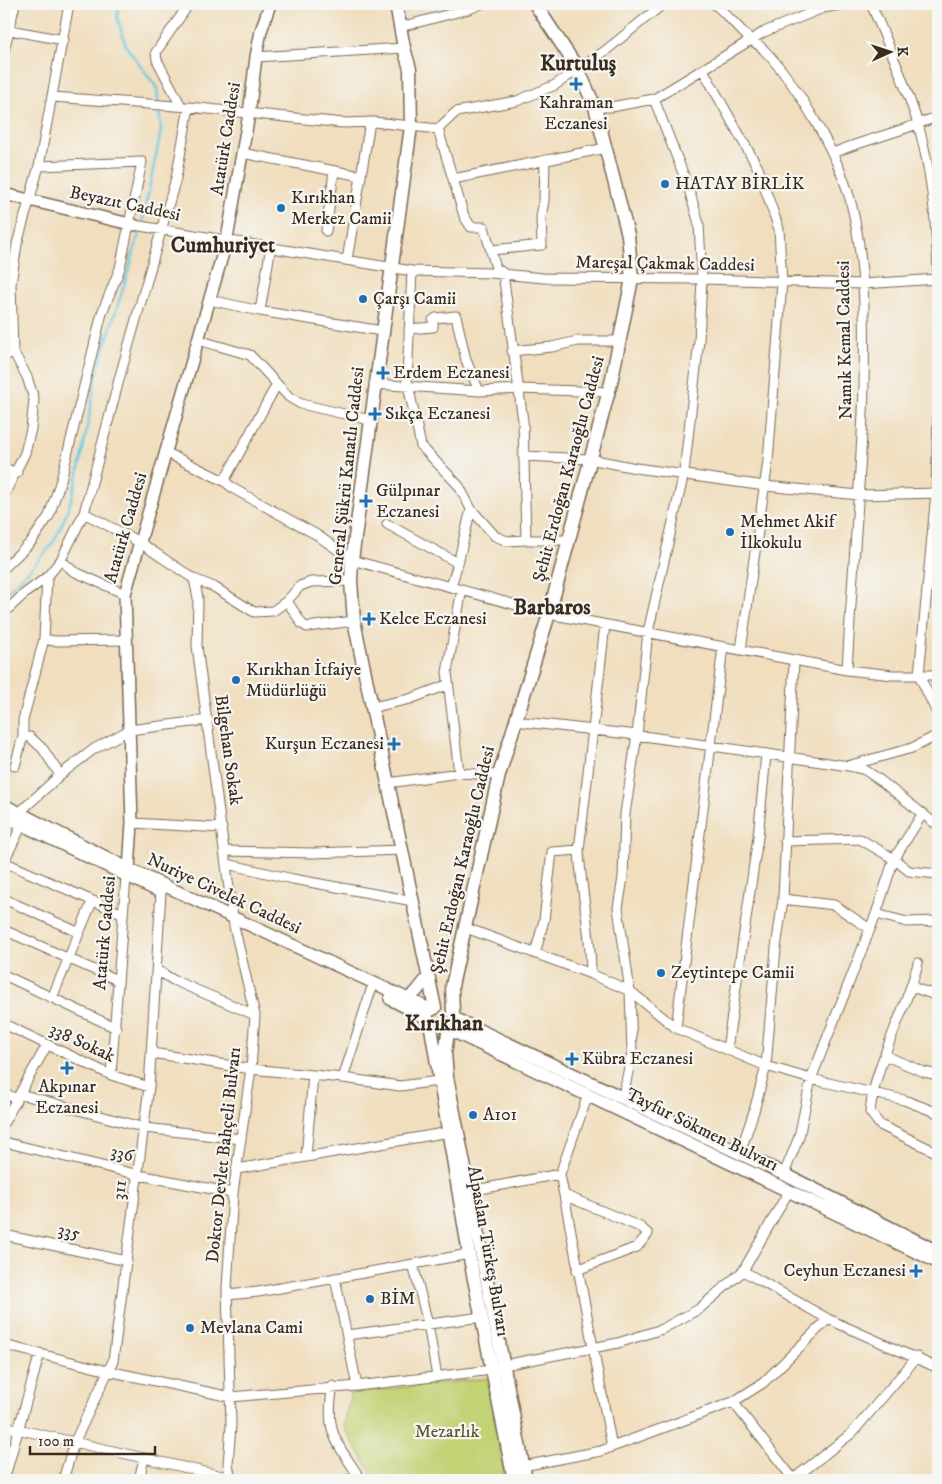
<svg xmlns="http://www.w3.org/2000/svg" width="942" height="1484" font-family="'IM FELL DW Pica',serif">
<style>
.green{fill:#c2d275;stroke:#7e7e4a}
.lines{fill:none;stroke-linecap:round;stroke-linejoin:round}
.stream{stroke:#64c6e2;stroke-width:2.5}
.minor-casing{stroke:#7a6956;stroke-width:11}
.tertiary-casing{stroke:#7a6956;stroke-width:14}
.secondary-casing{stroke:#7a6956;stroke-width:15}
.minor{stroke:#fff;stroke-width:9}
.tertiary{stroke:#fff;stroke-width:11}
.secondary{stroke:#fff;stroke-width:12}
.poi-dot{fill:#1f6fb2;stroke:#f6f6f2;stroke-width:2}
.labels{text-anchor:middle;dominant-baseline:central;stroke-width:4.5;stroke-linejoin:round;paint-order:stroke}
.poi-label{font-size:18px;fill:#3b2a1e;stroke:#f6f6f2;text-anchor:start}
.street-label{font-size:18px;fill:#3b2a1e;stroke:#f6f6f2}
.park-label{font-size:18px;fill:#5d5434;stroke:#f6f6f2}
.district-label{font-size:22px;font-weight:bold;fill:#3b2a1e;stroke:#f6f6f2}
</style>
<rect width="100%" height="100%" fill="#f6f6f2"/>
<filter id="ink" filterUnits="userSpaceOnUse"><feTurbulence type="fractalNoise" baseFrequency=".02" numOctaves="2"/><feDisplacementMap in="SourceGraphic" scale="10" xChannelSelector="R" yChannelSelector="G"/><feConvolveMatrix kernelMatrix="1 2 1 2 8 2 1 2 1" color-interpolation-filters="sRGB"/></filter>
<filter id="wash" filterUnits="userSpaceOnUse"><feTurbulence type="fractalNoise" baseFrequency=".0096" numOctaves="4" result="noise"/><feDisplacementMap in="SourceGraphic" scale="20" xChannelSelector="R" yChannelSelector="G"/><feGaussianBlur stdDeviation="1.12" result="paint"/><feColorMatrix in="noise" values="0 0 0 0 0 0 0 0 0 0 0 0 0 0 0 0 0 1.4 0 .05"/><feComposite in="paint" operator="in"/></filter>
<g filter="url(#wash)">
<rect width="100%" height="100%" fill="#f0debe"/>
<!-- green -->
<path class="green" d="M488,1378L505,1480H376L343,1426L351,1393Z"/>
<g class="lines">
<!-- stream -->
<path class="stream" d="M119,4L117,17L126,46L157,88L161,131L142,224
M4,595C18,580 46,556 55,539C82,488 85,427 98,371C110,323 129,277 140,229"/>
</g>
</g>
<g filter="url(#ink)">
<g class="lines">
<defs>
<path id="minor" d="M714,4C727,14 737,27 749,38C754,43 760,45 764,50C798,85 841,159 852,207C866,266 865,327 864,387C861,482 852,576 847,670
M871,4C888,43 905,83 918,124C933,176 937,229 938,282
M400,27L469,9L481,4
M4,29L64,40
M4,51L15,4
M256,57L404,48
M703,70L758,168L779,229L782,283L768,461L741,650
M53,97L189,107L343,123L374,122L438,129L456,112L517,101L555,85L605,51L663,4
M181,106L157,60L156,52L189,4
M595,107H611L654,99L764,32L823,8L846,4
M438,129L464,216L471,227H484L496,268L503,273L523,421L526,540H568
M242,153L361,176
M833,153C867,139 904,131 938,116
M453,179L606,148
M134,225L412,271L491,273L543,278L702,279L863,284L938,279
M326,231L334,172
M492,250L542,245L541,217L544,201L545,160
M347,260L370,122
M412,271L407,380L421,446L459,486L471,509L495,536L507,541L526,540
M210,300L260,311L382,331
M260,311L271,246
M409,329L433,327V320L436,318L456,316L466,360L479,391
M198,340L250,355L277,384L224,481
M512,351L552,347L578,341H621
M4,357L13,351
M277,384L289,397L301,404L370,420
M374,384L479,391L520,389L609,392
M938,413L936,493L919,675L938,715
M165,452L224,481L234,489L317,535L352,560L549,614L847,670L893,675H938
M523,456L590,459L636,468L765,486L859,495L938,493
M4,468L17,473
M4,495L25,453L31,429L34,399L27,377L13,351L11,284L17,244L39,166L69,4
M84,513L139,542L194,579L214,587L254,612L273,611L287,601L300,586L311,582L351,581
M387,524L458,563L471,509
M61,560L73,571L125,594
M4,568L31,542L49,516L61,480L102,313L120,268L142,162L39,166
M194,579L198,598L197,646L234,926L255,1015L251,1069L233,1193L227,1288L231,1425L228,1464L231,1480
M451,586L458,563
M287,601L302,624L307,627L354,621
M4,613L24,594L47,577L61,560L84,513L120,376L176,178L189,107
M44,639L54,641L125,640
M373,707L410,699L447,685
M515,721L637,735L849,766L865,770L881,781L933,822L938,823
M23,736L30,737L43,749L60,775
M851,765L912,748L938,735
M15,766L23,736V720L44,639L47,577
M459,773L447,672L462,589
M388,783L459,773L499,775
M132,823L222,828
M785,841L860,839L894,859L909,871L938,874
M225,851L313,853L403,850
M4,861L23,823L20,812L60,775L94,749L129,730L208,720
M4,862L123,914
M227,864L293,879L413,901
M4,899L78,932
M783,899L834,905L870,929
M876,914L907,922L938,921
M466,928L591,974L630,991L676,1028L766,1066L811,1079L904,1100L938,1113
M4,930L117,980
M535,954L544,920L552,852L579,850
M918,963C906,1012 875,1062 870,1112L880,1125L938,1153
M157,970L173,980L255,1015
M591,974C591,932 581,892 579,850L605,625
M4,975L116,1028
M912,987L938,996
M52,998L92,902
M4,1024L111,1075L149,1087
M676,1028L723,647
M727,1049L758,837L766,755
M152,1053L251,1069L343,1078L400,1086L439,1081
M886,1056L924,1072L938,1075
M111,1075L126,877
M343,1078L371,990
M4,1093L17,1099
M20,1094L145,1128L241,1139
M623,1097L632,1052L630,991L618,908L623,878L625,814L637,735L648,632L684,473L699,341L702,279L699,224L688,186L654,99
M4,1122L47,1045
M4,1142L139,1175L233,1193
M740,1153L754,1111L766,1066L776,948L783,899L794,660
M306,1157L313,1075
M237,1169L449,1132
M560,1174L612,1447
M784,1174L799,1137L811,1079L876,914L894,859L923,813
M470,1191L560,1174L588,1095
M564,1195L640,1227L648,1234L637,1247L577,1270
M4,1235L127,1261
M413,1264L428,1324L437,1377
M743,1271L828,1319L938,1368
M335,1278L357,1386
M227,1295L258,1292L469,1254
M347,1335L482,1317
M4,1345L108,1371L231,1397L357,1386L492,1370L504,1365L618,1343L662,1329L699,1309L743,1271L789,1191
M333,1386C324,1434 337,1442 361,1480
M733,1402L794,1480
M4,1426L231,1478
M523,1466L601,1451L733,1402L763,1383L828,1319
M4,1480L40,1353
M63,1480L74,1443L113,1361L149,1087L161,892
M139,1480L144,1458
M347,1480L359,1477
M792,1480L852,1433L917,1357"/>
<path id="tertiary" d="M4,194L134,225
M4,805L129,869L432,1010
M4,816L158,891
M126,877L129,869L132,823L125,594L227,239L249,114L256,57L261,31L270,4
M390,999L428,1019
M407,999L416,992L427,978"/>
<path id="secondary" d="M396,4L404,48L410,69L411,126L352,560L351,581L354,621L435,1008
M453,1012L452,986L499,775L549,614L611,383L632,279L628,235L595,107L578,69L535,4
M455,1019L784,1174L938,1252
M431,1028L469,1254L514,1480
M451,1030L938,1262
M448,1032L445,1053L447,1077L526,1480"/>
</defs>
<!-- minor casing -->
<use href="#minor" class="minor-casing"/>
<!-- tertiary casing -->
<use href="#tertiary" class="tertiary-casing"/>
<!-- secondary casing -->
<use href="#secondary" class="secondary-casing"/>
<!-- minor -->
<use href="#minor" class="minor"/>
<!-- tertiary -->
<use href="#tertiary" class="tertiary"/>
<!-- secondary -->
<use href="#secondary" class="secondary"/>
</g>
</g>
<!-- markers -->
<g class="poi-dot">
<path d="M573.5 76.5h5v5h5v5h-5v5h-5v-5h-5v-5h5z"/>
<circle cx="665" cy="184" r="5"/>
<circle cx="281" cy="208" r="5"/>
<circle cx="363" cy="299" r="5"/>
<path d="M380.5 365.5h5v5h5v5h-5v5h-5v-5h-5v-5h5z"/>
<path d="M372.5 406.5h5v5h5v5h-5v5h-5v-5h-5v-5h5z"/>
<path d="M363.5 493.5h5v5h5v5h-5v5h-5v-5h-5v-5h5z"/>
<circle cx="730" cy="532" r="5"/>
<path d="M366.5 611.5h5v5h5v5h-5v5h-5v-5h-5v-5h5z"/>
<circle cx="236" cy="680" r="5"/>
<path d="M391.5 736.5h5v5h5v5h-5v5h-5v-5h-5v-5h5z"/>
<circle cx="661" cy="973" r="5"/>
<path d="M569.5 1051.5h5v5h5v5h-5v5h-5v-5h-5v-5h5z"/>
<path d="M64.5 1060.5h5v5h5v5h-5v5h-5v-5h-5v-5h5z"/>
<circle cx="473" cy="1115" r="5"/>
<path d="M913.5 1263.5h5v5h5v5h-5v5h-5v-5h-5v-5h5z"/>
<circle cx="370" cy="1299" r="5"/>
<circle cx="190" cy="1328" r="5"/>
</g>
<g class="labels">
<!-- poi labels -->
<g class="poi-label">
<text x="576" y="103" text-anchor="middle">Kahraman<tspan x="576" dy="21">Eczanesi</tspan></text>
<text x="675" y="184">HATAY BİRLİK</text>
<text x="291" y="198">Kırıkhan<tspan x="291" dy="21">Merkez Camii</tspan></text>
<text x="373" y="299">Çarşı Camii</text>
<text x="393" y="373">Erdem Eczanesi</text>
<text x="385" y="414">Sıkça Eczanesi</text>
<text x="376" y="491">Gülpınar<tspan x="376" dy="21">Eczanesi</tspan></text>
<text x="740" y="522">Mehmet Akif<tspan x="740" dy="21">İlkokulu</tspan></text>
<text x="379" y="619">Kelce Eczanesi</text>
<text x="246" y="670">Kırıkhan İtfaiye<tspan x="246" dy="21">Müdürlüğü</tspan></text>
<text x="384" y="744" text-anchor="end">Kurşun Eczanesi</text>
<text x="671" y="973">Zeytintepe Camii</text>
<text x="582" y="1059">Kübra Eczanesi</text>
<text x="67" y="1087" text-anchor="middle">Akpınar<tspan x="67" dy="21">Eczanesi</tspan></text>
<text x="483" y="1115">A101</text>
<text x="906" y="1271" text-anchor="end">Ceyhun Eczanesi</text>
<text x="380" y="1299">BİM</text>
<text x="200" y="1328">Mevlana Cami</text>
</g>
<!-- street labels -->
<g class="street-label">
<text transform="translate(226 139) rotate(-81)">Atatürk Caddesi</text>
<text transform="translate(125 204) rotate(12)">Beyazıt Caddesi</text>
<text transform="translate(665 264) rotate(1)">Mareşal Çakmak Caddesi</text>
<text transform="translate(845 340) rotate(-91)">Namık Kemal Caddesi</text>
<text transform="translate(569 469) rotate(-75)">Şehit Erdoğan Karaoğlu Caddesi</text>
<text transform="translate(347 476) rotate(-84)">General Şükrü Kanatlı Caddesi</text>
<text transform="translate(126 528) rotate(-74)">Atatürk Caddesi</text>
<text transform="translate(228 750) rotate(82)">Bilgehan Sokak</text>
<text transform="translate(463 860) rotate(-77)">Şehit Erdoğan Karaoğlu Caddesi</text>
<text transform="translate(224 894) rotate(25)">Nuriye Civelek Caddesi</text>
<text transform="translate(105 933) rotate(-85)">Atatürk Caddesi</text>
<text transform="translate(82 1043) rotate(25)">338 Sokak</text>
<text transform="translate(702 1130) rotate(26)">Tayfur Sökmen Bulvarı</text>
<text transform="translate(122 1154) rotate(14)">336</text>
<text transform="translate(224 1155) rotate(-84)">Doktor Devlet Bahçeli Bulvarı</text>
<text transform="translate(120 1190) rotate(-83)">311</text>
<text transform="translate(69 1232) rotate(12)">335</text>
<text transform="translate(488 1251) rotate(80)">Alpaslan Türkeş Bulvarı</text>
</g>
<!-- park labels -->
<g class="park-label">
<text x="447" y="1432">Mezarlık</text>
</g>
<!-- district labels -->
<g class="district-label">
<text x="578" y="63">Kurtuluş</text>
<text x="223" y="245">Cumhuriyet</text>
<text x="552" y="607">Barbaros</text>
<text x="444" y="1023">Kırıkhan</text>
</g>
</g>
<!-- margin -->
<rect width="942" height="1484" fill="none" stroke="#f6f6f2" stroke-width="20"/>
<!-- north arrow -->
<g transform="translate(890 52) rotate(87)" stroke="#f6f6f2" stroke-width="4" paint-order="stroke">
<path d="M0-4L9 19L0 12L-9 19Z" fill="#3b2a1e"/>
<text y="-8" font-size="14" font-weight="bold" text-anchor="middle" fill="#3b2a1e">K</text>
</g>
<!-- scale -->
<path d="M30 1446v8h125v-8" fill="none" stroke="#3b2a1e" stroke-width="2.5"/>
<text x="38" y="1446" font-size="15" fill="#3b2a1e" stroke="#f6f6f2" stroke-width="4" paint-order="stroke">100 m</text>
</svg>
